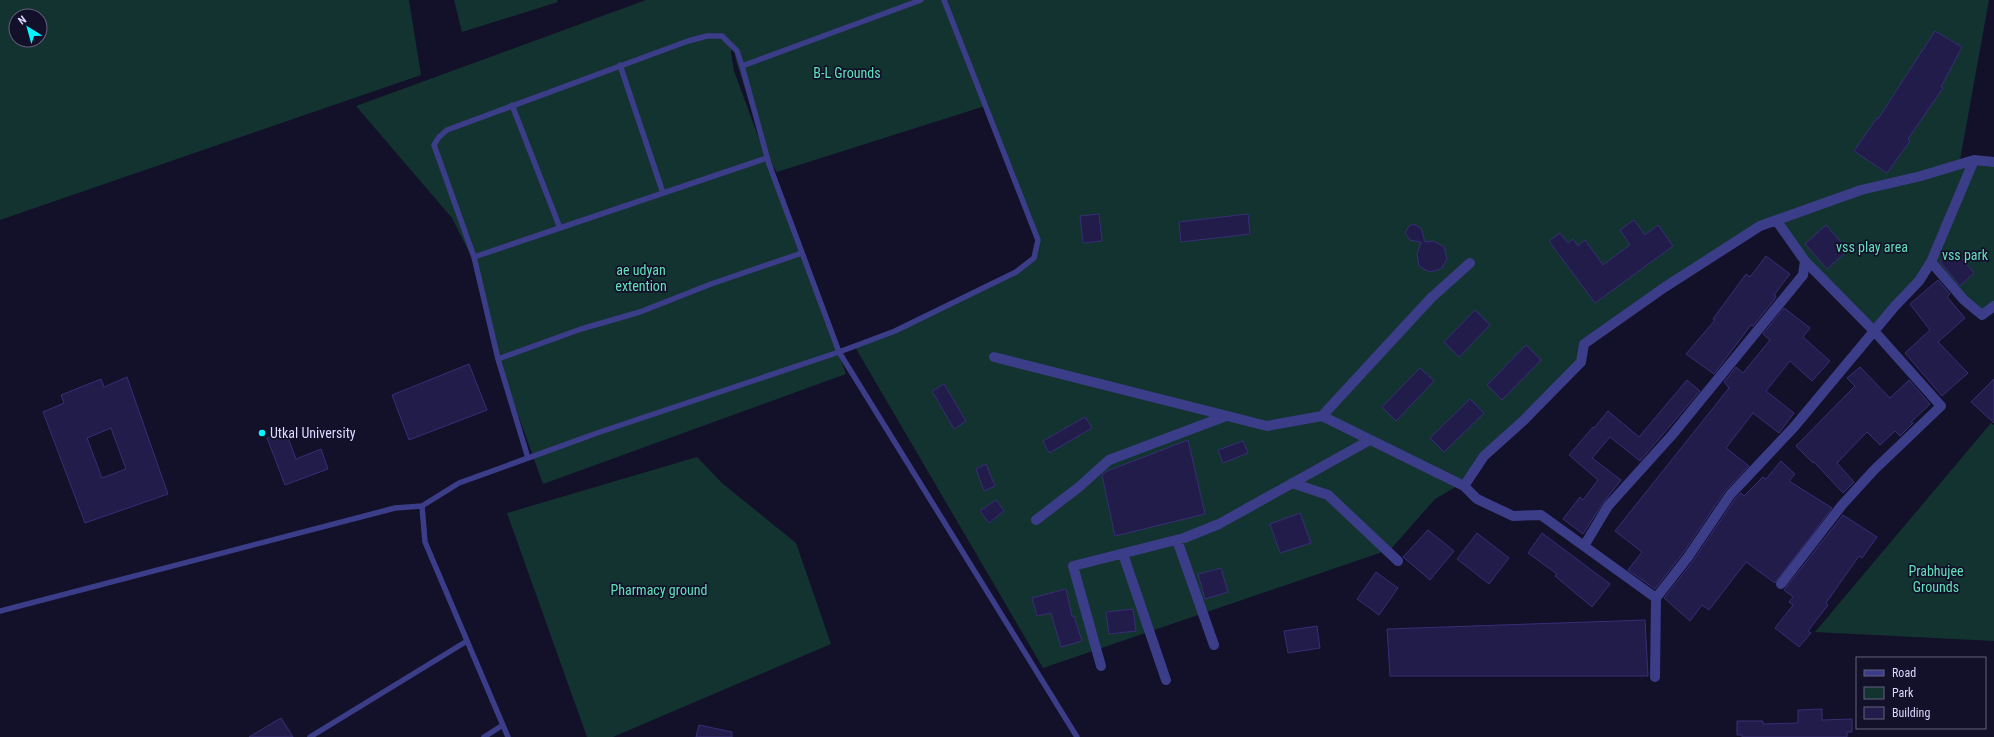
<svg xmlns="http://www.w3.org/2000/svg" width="1994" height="737" font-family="'Roboto Condensed',sans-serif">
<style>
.green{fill:#133330;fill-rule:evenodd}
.building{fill:#221c4a;stroke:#372e76;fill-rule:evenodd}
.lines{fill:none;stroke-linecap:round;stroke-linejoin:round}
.lane{stroke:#3b3d88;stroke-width:5.5}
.street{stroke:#3b3d88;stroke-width:10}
.poi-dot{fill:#04f6ff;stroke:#131029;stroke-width:1.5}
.labels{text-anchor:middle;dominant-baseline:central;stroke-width:3.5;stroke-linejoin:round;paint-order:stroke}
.park-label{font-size:14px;fill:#61e1b9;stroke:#131029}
.poi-label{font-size:14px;fill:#dad8ff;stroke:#131029;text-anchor:start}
</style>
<rect width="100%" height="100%" fill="#131029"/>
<!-- green -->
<path class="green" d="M0,0H409L421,75L0,220ZM16,16H40V40H16Z
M454,0H557L558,2L462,32Z
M646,0H1989L1960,160L1795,209L1588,337L1578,359L1464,482L1435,499L1391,549L1043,668L855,347L1016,272L1035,258L1038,239L985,106L777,172L767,158L737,64L732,41L731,53L734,71L846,374L543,484L498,359L472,258L452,218L356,106Z
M1974,161L1994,163V305L1981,315L1931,262Z
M1971,163L1918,279L1875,328L1806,260L1778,220L1858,193Z
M1991,423L1994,425V641L1815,632Z
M697,457L722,483L796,543L831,644L613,737H587L507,513Z"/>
<!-- building -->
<path class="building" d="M1935,31L1962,47L1941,87L1943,88L1908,139L1910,141L1887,173L1854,151L1877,118L1878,119Z
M1099,214L1102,241L1083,243L1080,216Z
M1248,214L1250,234L1181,242L1179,222Z
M1634,220L1645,235L1658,225L1673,246L1595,303L1549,241L1560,233L1568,243L1573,239L1578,246L1585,240L1603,265L1630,245L1620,230Z
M1413,224L1421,228L1425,242L1434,241L1444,247L1447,259L1441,269L1429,272L1419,266L1417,254L1421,242L1410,240L1405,233L1409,226Z
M1826,225L1848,250L1827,269L1805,244Z
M1954,250L1974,273L1960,286L1940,262Z
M1766,256L1790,274L1774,295L1776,296L1774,300L1753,326L1751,325L1714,374L1686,354L1715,320L1713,319L1746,274L1750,277Z
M1938,280L1950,294L1947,297L1965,318L1938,342L1968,373L1942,396L1905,353L1930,330L1910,304Z
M1784,308L1810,328L1803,337L1830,361L1812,381L1790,361L1766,391L1794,413L1779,433L1753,413L1726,448L1749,466L1725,491L1683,553L1655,589L1628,570L1642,552L1615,531L1729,388L1724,382L1736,367L1743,373L1770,340L1763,334Z
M1475,310L1490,325L1459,357L1444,342Z
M1526,345L1541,360L1502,400L1487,385Z
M469,364L487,410L409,440L392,395Z
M1860,367L1890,398L1909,380L1930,404L1911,422L1913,423L1900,436L1895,431L1880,445L1867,432L1837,463L1854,482L1843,493L1814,462L1813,463L1796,446L1855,386L1847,378Z
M1420,368L1434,381L1396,421L1382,407Z
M127,377L168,494L85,523L43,412L64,403L61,395L101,379L104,387ZM111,428L126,469L102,478L87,438Z
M1994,379V423L1971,402Z
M1687,380L1700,391L1640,461L1610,437L1592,458L1621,480L1603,503L1583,534L1563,519L1580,497L1583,500L1598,480L1569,455L1593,427L1594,428L1608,411L1639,437Z
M944,384L966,421L954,429L932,391Z
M1470,399L1484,413L1444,452L1430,438Z
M1085,417L1092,428L1049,453L1043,441Z
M286,432L296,459L321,449L328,469L285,485L267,438Z
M1188,440L1205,514L1115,536L1102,475L1107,471Z
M1243,441L1248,453L1223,463L1218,450Z
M1781,461L1795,474L1789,481L1832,508L1775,583L1746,562L1709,610L1702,605L1690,621L1664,598L1693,561L1735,499L1741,493L1744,496L1763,477L1766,479Z
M986,464L995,486L984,491L976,469Z
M996,500L1004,511L989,523L980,511Z
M1300,513L1311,543L1280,553L1270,524Z
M1843,515L1877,537L1862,558L1859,556L1826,603L1828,605L1808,631L1811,633L1799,647L1775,628L1793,605L1789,602L1793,597L1784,590Z
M1428,530L1454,551L1430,580L1403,557Z
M1477,533L1509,558L1489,584L1457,559Z
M1542,533L1610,584L1592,607L1555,576L1557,574L1528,553Z
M1221,568L1228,592L1205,599L1198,574Z
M1376,572L1398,588L1379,615L1357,599Z
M1066,589L1072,616H1074L1082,641L1061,647L1051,613L1037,616L1032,598Z
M1133,609L1136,631L1109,634L1106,612Z
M1645,620L1648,676H1390L1387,629Z
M1317,626L1320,648L1288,653L1284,631Z
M1822,709V720L1852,719V732H1847V737H1742V735H1737V721H1763V724L1798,723V710Z
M281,718L293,737H249Z
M699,725L732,732V737H696Z"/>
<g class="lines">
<!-- lane -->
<path class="lane" d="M944,0L1038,240L1034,258L1016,272L895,331L839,352L1077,737
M620,65L663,193
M512,105L560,228
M474,257L767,158
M498,359L581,329L640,312L711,284L802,253
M528,458L498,359L474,257L434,145L439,137L447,130L688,41L707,36H722L737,51L742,66
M0,611L395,508L422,506
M310,737L467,641
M484,737L503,725
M508,737L425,542L422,506L459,483L600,432L839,352L769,164L742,66L921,0"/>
<!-- street -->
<path class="street" d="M1931,262L1964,300L1982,315L1994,306
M994,357L1267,426L1322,416
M1292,483L1328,495L1398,561
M1464,486L1322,416L1431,298L1470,263
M1036,520L1079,487L1109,460L1226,416
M1177,540L1214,645
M1584,546L1608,506L1672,435L1803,275L1805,261L1776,220
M1123,554L1166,680
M1781,584L1842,505L1874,470L1941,406L1875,332L1805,261
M1656,598L1541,515L1513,516L1477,499L1464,486L1484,456L1523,421L1581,362L1584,344L1665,287L1760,226L1861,190L1921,176L1974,160L1994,162
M1101,666L1073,566L1184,538L1219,524L1370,440
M1655,677L1656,598L1688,557L1730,495L1794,427L1895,306L1919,281L1931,262L1974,160"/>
</g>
<!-- markers -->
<circle class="poi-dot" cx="262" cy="433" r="4"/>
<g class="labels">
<!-- park labels -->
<g class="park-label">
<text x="847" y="73">B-L Grounds</text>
<text x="1872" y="247">vss play area</text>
<text x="1965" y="255">vss park</text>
<text x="641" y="270">ae udyan<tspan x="641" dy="16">extention</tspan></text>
<text x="1936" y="571">Prabhujee<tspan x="1936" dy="16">Grounds</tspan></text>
<text x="659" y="590">Pharmacy ground</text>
</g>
<!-- poi labels -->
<g class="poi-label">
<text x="270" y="433">Utkal University</text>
</g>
</g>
<!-- legend -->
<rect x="1856" y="657" width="130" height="72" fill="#131029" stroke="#63607f"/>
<rect x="1864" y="670" width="20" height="6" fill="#3b3d88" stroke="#63607f"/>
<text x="1892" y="677" font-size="12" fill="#dad8ff">Road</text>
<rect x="1864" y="687" width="20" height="12" fill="#133330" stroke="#63607f"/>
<text x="1892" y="697" font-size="12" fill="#dad8ff">Park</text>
<rect x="1864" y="707" width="20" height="12" fill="#221c4a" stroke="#63607f"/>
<text x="1892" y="717" font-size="12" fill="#dad8ff">Building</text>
<!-- north arrow -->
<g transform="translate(28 28) rotate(323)"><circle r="19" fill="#131029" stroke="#63607f"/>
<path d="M0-3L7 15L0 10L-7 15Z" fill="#04f6ff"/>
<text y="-6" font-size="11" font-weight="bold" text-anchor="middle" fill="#dad8ff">N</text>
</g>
</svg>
